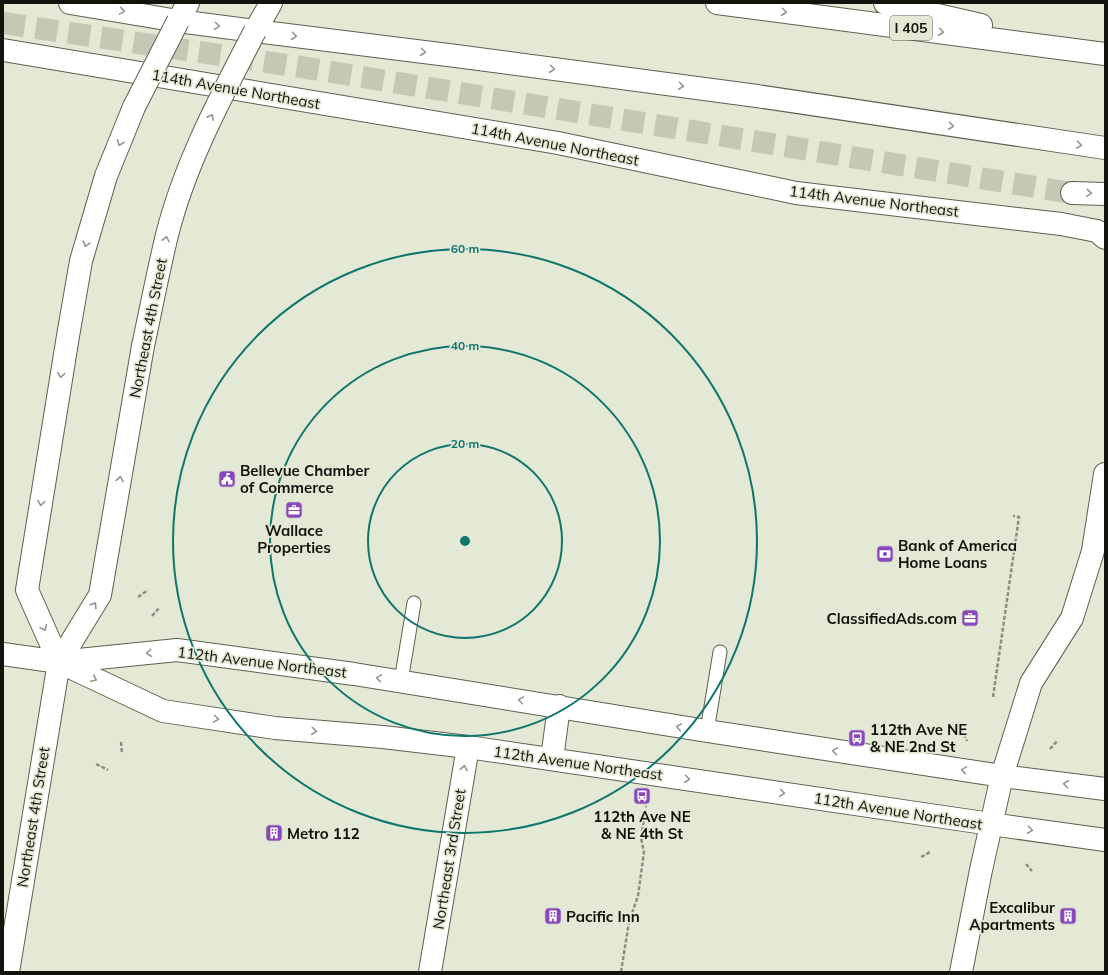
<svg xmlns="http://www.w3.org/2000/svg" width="1108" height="975" font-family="Mulish,sans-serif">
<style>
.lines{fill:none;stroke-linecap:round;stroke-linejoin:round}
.highway-tunnel{stroke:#c4c9b6;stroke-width:22;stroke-dasharray:22 11;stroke-linecap:butt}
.lane-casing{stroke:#5c614f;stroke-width:15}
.street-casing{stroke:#5c614f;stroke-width:24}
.secondary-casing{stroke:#5c614f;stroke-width:24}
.highway-casing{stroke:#5c614f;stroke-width:24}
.path{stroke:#8b8f80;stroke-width:2.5;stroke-dasharray:4 2;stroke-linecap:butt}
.lane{stroke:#fff;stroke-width:13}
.street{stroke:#fff;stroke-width:22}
.secondary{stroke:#fff;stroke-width:22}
.highway{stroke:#fff;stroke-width:22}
.secondary-bridge-casing{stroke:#5c614f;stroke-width:24;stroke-linecap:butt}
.secondary-bridge{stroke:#fff;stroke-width:22}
.oneway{stroke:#949592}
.ring{fill:none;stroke:#0f766e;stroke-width:2}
.labels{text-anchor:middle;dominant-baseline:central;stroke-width:3.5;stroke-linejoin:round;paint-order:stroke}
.shield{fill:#e3e9d4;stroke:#505348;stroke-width:1}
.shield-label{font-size:14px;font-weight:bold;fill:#11130c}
.street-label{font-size:15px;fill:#11130c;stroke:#e3e9d4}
.poi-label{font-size:15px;font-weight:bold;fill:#11130c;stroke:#e3e9d4;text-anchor:start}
.centre{fill:#0f766e;stroke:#e3e9d4;stroke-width:2}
.ring-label{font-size:12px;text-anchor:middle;font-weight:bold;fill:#0f766e;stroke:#e3e9d4;stroke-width:3.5;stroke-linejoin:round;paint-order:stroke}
</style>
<rect width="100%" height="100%" fill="#e3e9d4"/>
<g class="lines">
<!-- highway-tunnel -->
<path class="highway-tunnel" d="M3,23L307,68L1072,193"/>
<defs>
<path id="lane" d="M401,681L414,603
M707,731L720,652"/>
<path id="street" d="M3,50L558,143L796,193L1061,224L1097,231L1105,238
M430,972L468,747"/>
<path id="secondary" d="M178,21L188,3
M255,31L271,3
M3,654L59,662L177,650L354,674L707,731L1002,776L1105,789
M59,662L163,711L275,728L383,737L468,747L991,824L1105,840
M59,662L27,590L68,336L81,261L106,176L134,107
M552,759L559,706
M8,972L59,662L100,595L143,346
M961,972L981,870L1002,776L1031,683L1072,618L1093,551L1105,474"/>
<path id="highway" d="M70,3L178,21L255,31L456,56L757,96L1105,148
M717,3L1105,54
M885,3L981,25
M1072,193L1105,194"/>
</defs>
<!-- lane casing -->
<use href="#lane" class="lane-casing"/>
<!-- street casing -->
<use href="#street" class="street-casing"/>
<!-- secondary casing -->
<use href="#secondary" class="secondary-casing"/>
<!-- highway casing -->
<use href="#highway" class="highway-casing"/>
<!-- path -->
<path class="path" d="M138,597L148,590
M152,616L159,608
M993,697L1019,517L1013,516
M964,734L967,741
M121,742L122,754
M1050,749L1057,741
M96,764L108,770
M921,857L930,852
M1026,864L1032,871
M621,972L629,922L638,896L644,852L641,838L646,806"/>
<!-- lane -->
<use href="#lane" class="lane"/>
<!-- street -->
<use href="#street" class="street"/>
<!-- secondary -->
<use href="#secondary" class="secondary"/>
<!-- highway -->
<use href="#highway" class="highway"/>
<defs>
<path id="secondary-bridge" d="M134,107L178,21
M143,346C151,309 158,272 167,235C185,163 221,97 255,31"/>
</defs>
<!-- secondary-bridge casing -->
<use href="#secondary-bridge" class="secondary-bridge-casing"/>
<!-- secondary-bridge -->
<use href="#secondary-bridge" class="secondary-bridge"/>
</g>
<!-- one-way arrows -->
<defs><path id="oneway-chevron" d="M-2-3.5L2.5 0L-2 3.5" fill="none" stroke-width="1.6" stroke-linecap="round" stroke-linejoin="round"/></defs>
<g class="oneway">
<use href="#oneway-chevron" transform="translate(122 11) rotate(9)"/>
<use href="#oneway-chevron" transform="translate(784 12) rotate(7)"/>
<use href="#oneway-chevron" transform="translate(217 26) rotate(8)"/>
<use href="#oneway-chevron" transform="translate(941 32) rotate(7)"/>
<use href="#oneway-chevron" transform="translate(294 36) rotate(7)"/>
<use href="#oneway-chevron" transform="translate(423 52) rotate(7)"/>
<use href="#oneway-chevron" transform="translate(552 69) rotate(8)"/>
<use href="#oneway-chevron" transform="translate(681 86) rotate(8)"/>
<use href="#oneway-chevron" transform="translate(211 117) rotate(-65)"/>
<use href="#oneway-chevron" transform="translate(951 126) rotate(8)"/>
<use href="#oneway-chevron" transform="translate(120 143) rotate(112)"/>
<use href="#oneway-chevron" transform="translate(1079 145) rotate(8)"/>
<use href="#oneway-chevron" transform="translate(1089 193) rotate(2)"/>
<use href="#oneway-chevron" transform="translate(166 239) rotate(-77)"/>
<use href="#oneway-chevron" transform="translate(86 244) rotate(107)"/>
<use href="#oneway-chevron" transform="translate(61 375) rotate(99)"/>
<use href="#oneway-chevron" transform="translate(120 479) rotate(-80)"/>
<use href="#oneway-chevron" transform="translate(41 503) rotate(99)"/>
<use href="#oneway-chevron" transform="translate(94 605) rotate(-58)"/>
<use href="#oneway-chevron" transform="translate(44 628) rotate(66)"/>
<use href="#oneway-chevron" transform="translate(149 653) rotate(174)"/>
<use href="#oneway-chevron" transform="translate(379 678) rotate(-171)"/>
<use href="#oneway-chevron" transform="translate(94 679) rotate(25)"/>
<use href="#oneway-chevron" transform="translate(521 700) rotate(-171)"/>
<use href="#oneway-chevron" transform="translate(216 719) rotate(9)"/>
<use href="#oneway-chevron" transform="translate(679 727) rotate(-170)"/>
<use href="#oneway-chevron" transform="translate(314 731) rotate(5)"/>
<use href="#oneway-chevron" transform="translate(835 751) rotate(-172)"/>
<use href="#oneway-chevron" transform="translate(464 768) rotate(-80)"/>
<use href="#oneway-chevron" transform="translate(964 770) rotate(-171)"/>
<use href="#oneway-chevron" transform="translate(687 779) rotate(8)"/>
<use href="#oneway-chevron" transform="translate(1066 784) rotate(-172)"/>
<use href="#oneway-chevron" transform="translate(782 793) rotate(8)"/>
<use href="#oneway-chevron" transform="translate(1030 830) rotate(8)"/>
</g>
<!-- distance rings -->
<g class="ring">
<circle cx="465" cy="541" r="97"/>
<circle cx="465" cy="541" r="195"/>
<circle cx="465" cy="541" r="292"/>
</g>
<!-- icons -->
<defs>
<symbol id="civic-square" viewBox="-11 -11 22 22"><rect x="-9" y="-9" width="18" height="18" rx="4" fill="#8a47bc" stroke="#e3e9d4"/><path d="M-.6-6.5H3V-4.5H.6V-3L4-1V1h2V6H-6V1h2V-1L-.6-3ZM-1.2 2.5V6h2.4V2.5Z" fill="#fff"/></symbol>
<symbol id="office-square" viewBox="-11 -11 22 22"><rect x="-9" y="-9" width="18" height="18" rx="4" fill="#8a47bc" stroke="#e3e9d4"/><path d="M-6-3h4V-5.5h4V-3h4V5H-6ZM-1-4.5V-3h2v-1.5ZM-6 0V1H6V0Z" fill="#fff"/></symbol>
<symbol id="bank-square" viewBox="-11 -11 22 22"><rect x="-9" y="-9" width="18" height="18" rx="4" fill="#8a47bc" stroke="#e3e9d4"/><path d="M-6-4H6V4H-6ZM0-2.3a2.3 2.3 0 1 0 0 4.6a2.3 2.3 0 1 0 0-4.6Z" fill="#fff"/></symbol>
<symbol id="bus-square" viewBox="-11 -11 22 22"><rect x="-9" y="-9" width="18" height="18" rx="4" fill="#8a47bc" stroke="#e3e9d4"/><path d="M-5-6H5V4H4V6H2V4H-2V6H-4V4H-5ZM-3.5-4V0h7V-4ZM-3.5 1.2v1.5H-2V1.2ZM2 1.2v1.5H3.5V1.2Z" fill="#fff"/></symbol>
<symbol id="building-square" viewBox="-11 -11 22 22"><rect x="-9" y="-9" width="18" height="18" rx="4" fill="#8a47bc" stroke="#e3e9d4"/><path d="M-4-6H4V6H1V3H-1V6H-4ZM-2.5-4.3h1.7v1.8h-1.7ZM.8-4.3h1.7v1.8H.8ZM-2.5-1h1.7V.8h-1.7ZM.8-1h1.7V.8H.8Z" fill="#fff"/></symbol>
</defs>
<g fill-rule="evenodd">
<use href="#civic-square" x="217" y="469" width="20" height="20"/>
<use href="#office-square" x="284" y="500" width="20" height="20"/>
<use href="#bank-square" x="875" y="544" width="20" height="20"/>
<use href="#office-square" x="960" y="608" width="20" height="20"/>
<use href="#bus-square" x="847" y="728" width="20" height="20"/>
<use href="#bus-square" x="632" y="786" width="20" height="20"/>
<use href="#building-square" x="264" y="823" width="20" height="20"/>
<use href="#building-square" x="543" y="906" width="20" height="20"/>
<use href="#building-square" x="1058" y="906" width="20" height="20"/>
</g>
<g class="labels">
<!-- shield labels -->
<rect class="shield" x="890" y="16" width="42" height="24" rx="3"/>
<g class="shield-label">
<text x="911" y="28">I 405</text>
</g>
<!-- street labels -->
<g class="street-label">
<text transform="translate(236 89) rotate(10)">114th Avenue Northeast</text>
<text transform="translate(555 144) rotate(11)">114th Avenue Northeast</text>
<text transform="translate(874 201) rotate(7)">114th Avenue Northeast</text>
<text transform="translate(148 328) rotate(-79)">Northeast 4th Street</text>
<text transform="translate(262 662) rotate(7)">112th Avenue Northeast</text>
<text transform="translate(578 763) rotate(8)">112th Avenue Northeast</text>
<text transform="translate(898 811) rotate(9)">112th Avenue Northeast</text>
<text transform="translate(33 817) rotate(-81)">Northeast 4th Street</text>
<text transform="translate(449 859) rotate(-81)">Northeast 3rd Street</text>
</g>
<!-- poi labels -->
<g class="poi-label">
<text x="240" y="470">Bellevue Chamber<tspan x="240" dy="17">of Commerce</tspan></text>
<text x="294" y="530" text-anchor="middle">Wallace<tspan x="294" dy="17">Properties</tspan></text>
<text x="898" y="545">Bank of America<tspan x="898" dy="17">Home Loans</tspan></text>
<text x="957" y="618" text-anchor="end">ClassifiedAds.com</text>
<text x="870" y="729">112th Ave NE<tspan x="870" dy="17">&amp; NE 2nd St</tspan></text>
<text x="642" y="816" text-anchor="middle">112th Ave NE<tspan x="642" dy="17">&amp; NE 4th St</tspan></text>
<text x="287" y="833">Metro 112</text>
<text x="1055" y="907" text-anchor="end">Excalibur<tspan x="1055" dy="17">Apartments</tspan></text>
<text x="566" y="916">Pacific Inn</text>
</g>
</g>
<circle cx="465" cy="541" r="6" class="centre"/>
<g class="ring-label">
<text x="465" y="253">60 m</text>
<text x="465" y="350">40 m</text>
<text x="465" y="448">20 m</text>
</g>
<!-- border -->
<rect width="1108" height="975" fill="none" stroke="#11130c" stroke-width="8"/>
</svg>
